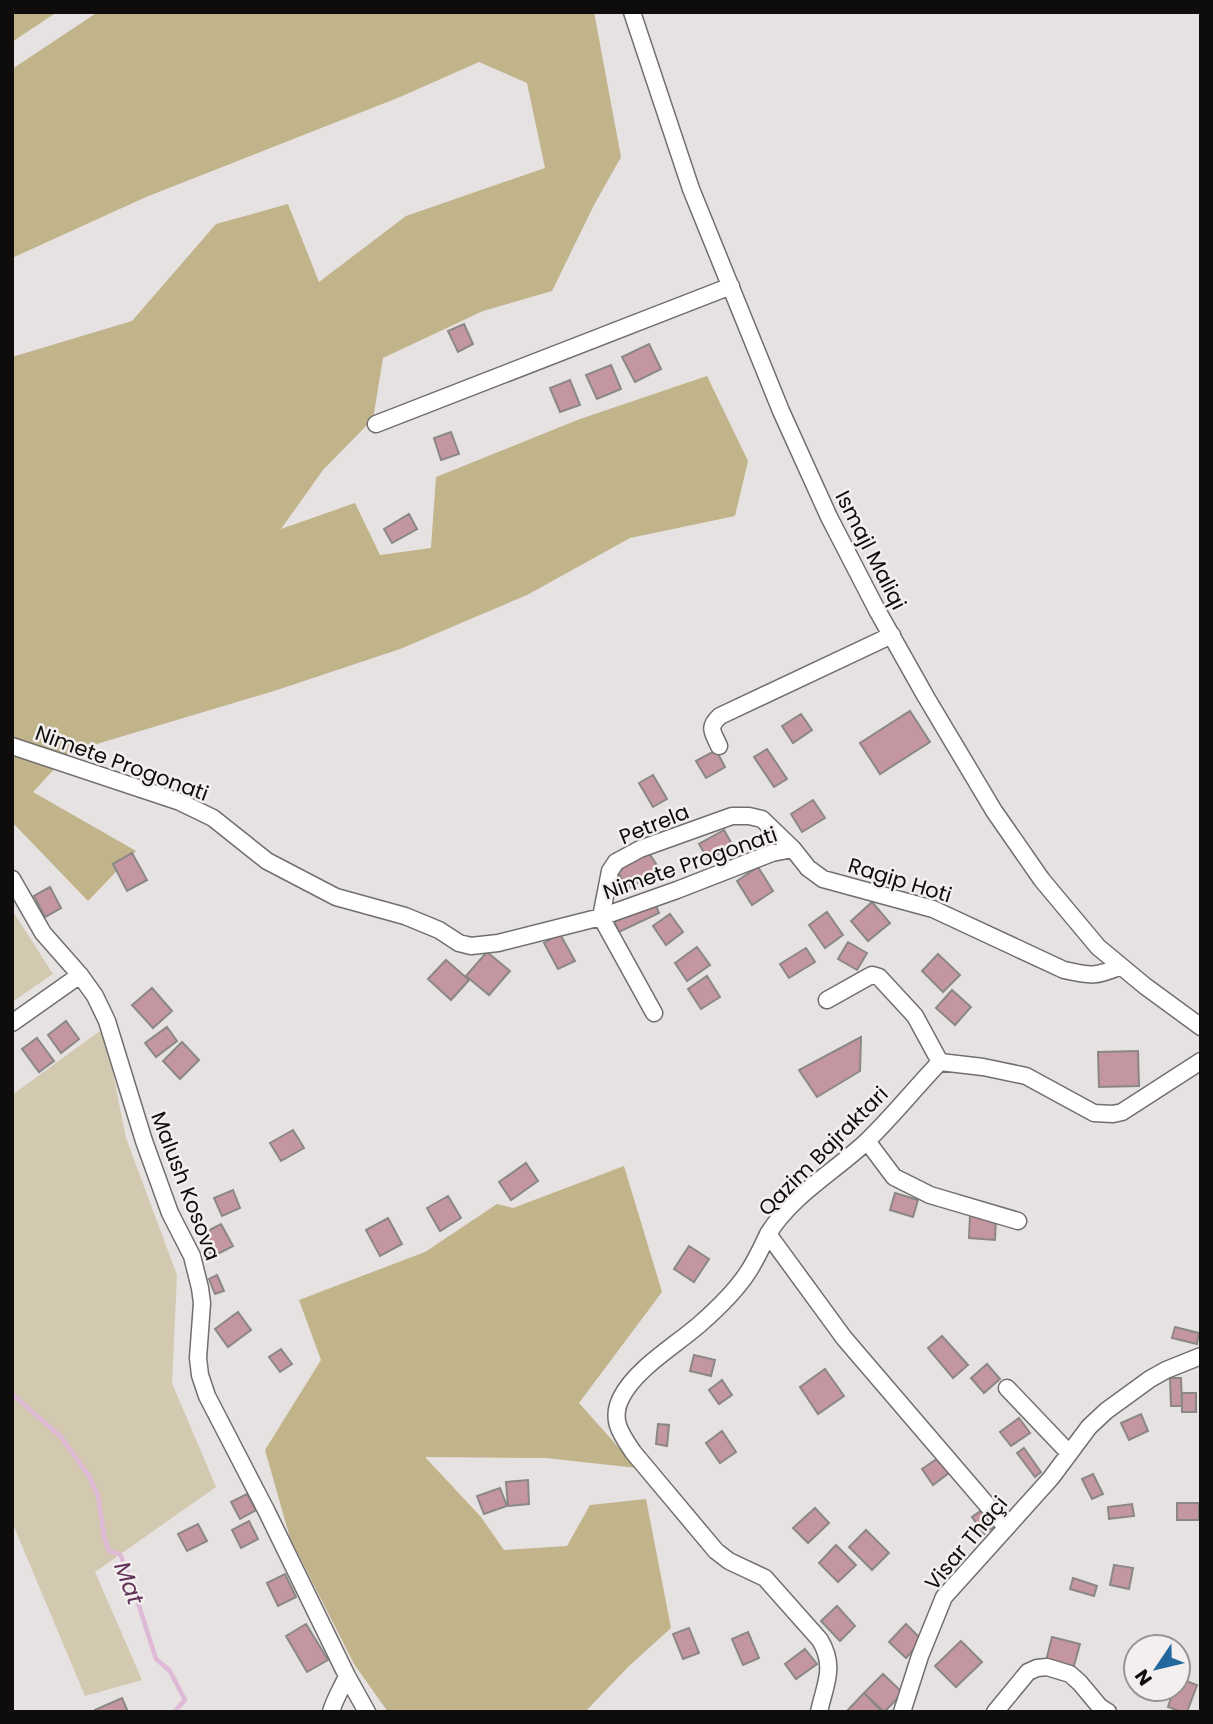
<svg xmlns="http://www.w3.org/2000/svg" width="1213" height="1724" font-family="Poppins,sans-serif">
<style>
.green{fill:#d2c9b0}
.forest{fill:#c1b38a}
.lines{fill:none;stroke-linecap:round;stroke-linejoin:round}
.stream{stroke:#dfbad7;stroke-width:4.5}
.building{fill:#c496a0;stroke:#8b8788;stroke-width:2}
.minor-casing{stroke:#726e6e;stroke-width:19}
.minor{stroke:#fff;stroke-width:16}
.labels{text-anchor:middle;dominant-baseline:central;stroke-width:5;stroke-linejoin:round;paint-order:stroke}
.street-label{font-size:21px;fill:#0e0d0c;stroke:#f3efef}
.water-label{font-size:23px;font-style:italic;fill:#62335a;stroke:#f3efef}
</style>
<rect width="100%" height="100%" fill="#e6e2e1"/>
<!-- green -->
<path class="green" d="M12,910L53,974L12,1002Z
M104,1028L126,1138L177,1275L172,1383L216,1487L95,1572L142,1680L85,1696L12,1522V1095Z"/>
<!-- forest -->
<path class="forest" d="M12,12H57L12,42Z
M98,12H594L621,157L594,205L552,291L483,311L383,358L373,419L323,470L281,529L355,503L380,555L431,548L436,477L580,419L707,376L748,461L735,516L630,538L527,595L400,649L277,690L70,752L33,792L136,851L88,901L12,822V357L132,321L216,224L288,204L319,282L406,216L545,168L527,83L479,62L400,97L146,197L12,258V69Z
M624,1166L662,1292L579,1403L637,1468L546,1458L425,1457L481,1517L504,1550L567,1546L590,1505L646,1499L671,1628L628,1667L585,1712H388L354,1664L290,1538L265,1450L321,1360L299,1300L425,1252L497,1204L513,1208Z"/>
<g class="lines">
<!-- stream -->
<path class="stream" d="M12,1394L61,1437L89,1476L98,1496L104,1536L109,1551L120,1554L132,1584L156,1659L170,1671L185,1700L174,1712"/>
</g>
<!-- building -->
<path class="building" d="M464,324L473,344L458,352L448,331Z
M649,344L661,369L635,382L622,357Z
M611,365L621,389L597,399L586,375Z
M570,380L580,405L560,412L550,388Z
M451,432L459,454L441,460L434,438Z
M409,514L417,529L392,543L384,529Z
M910,711L930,742L880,774L860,743Z
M801,714L812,730L793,743L782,726Z
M767,749L787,779L774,787L754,757Z
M716,750L725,767L706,778L696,761Z
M653,775L667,799L653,807L639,783Z
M813,800L825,818L802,832L791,814Z
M724,830L733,846L708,860L699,844Z
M647,850L660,870L628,889L616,869Z
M132,853L147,880L127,891L113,864Z
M758,867L773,891L752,905L737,881Z
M50,887L61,908L45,917L34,896Z
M654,901L659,913L619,932L613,919Z
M872,902L890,923L868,941L851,921Z
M827,912L843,935L825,948L809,925Z
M670,914L683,932L666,945L653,926Z
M560,934L575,961L558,969L544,943Z
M848,942L867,953L857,970L838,959Z
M697,947L710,965L687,981L675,963Z
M806,948L815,962L789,978L780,964Z
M487,952L510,971L489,995L466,976Z
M938,954L960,975L943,992L922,971Z
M446,960L469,980L451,1000L428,979Z
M707,976L720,997L701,1009L688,989Z
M152,988L172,1011L153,1028L132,1005Z
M952,990L971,1007L955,1025L936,1008Z
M66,1021L79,1039L61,1053L48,1035Z
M167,1027L177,1041L156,1057L145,1043Z
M861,1037L860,1071L817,1097L799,1070Z
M37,1038L54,1061L39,1072L22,1049Z
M182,1042L199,1060L180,1079L163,1061Z
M1138,1051L1139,1086L1099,1087L1098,1052Z
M293,1130L304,1148L281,1161L270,1143Z
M526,1163L538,1181L511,1200L499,1182Z
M233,1190L240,1208L222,1216L214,1198Z
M895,1193L918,1200L913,1217L890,1210Z
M448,1196L461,1218L440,1231L427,1208Z
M970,1215L996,1217L995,1240L969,1238Z
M388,1218L402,1244L380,1256L366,1230Z
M221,1224L233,1246L212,1257L200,1235Z
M689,1246L709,1259L694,1282L674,1269Z
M217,1275L224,1291L215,1294L209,1279Z
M238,1312L251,1330L228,1347L215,1329Z
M1175,1327L1199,1333L1197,1344L1172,1338Z
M942,1336L968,1365L953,1378L928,1348Z
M281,1349L292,1364L280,1372L269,1357Z
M694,1355L715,1360L711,1376L690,1371Z
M987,1364L1000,1379L984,1393L971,1378Z
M825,1369L844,1396L818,1414L800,1387Z
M1170,1378H1181L1182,1406H1171Z
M722,1380L732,1395L719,1404L709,1390Z
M1182,1393H1196V1412H1182Z
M1141,1414L1148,1431L1129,1440L1121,1423Z
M1019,1418L1030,1433L1011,1446L1000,1432Z
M658,1424L669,1425L667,1446L656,1444Z
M722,1431L736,1452L720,1463L706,1443Z
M1024,1448L1041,1472L1035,1477L1017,1453Z
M938,1458L949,1473L933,1485L922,1469Z
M1093,1474L1103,1494L1092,1499L1082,1479Z
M528,1480L529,1504L508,1506L506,1482Z
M500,1488L507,1506L484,1514L477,1496Z
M247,1494L256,1510L240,1519L231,1502Z
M1177,1503H1199V1520H1177Z
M1132,1504L1134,1516L1109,1519L1108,1507Z
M986,1507L998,1524L984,1534L972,1517Z
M815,1508L829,1523L808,1543L793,1528Z
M249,1521L258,1539L241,1548L232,1530Z
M198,1524L207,1541L187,1551L178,1534Z
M866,1530L889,1553L872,1570L849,1547Z
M836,1545L856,1565L838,1582L819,1563Z
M1114,1565L1133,1568L1129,1589L1110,1585Z
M285,1574L296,1597L278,1606L267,1583Z
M1073,1578L1097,1586L1094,1596L1070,1589Z
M837,1606L855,1626L840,1641L821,1621Z
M306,1624L328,1660L307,1672L286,1636Z
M906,1624L922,1640L906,1658L889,1642Z
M689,1628L699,1653L683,1659L673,1634Z
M748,1632L759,1658L743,1665L732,1639Z
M1052,1637L1080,1644L1073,1669L1046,1661Z
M961,1641L982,1662L956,1687L935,1666Z
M805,1649L817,1664L796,1679L785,1664Z
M883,1674L903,1693L884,1712L864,1693Z
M1178,1678L1197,1685L1187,1712H1182L1168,1707L1174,1689H1178Z
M864,1693L882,1712H846Z
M122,1698L128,1712H95V1710Z"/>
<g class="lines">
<defs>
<path id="minor" d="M632,12L691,189L781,411L829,517L877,610L926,697L994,811L1042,880L1098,947L1145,986L1201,1027
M376,424L731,286
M12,746L180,802L213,818L267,861L336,897L405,916L439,930L459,943L471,946L498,943L601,917L677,890L772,853L793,849
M719,746C713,732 707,728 720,716L892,635
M12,879L43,933L80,975L95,996L107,1021L144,1141L170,1213L192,1256L200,1288L202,1303L198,1358L200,1375L207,1396L266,1510L347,1676L367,1712
M827,1000L868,977L872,975L879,977L915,1016L940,1062
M654,1013L601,917L610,871L616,862L640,849L732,816H749L762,819L793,849L808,868L823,879L933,909L1064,970C1091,976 1096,977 1121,966
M12,1023L80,975
M867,1141L894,1177L930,1195L1018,1221
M768,1234C762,1247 756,1260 748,1272C736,1291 717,1309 700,1324C676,1345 635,1369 621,1398C610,1420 621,1434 633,1452L716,1551L729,1561L765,1578L820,1640C836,1667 825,1684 819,1712
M1007,1388L1069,1453
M1006,1527L844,1338L768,1234C792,1195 834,1172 866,1142C892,1117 915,1088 940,1062L983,1067L1026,1076L1094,1113L1113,1114L1122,1112L1201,1061
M331,1712C334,1700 342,1688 347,1676
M902,1712L920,1656L944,1597L1051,1478L1089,1427L1106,1411L1150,1379L1166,1370L1201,1356
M995,1712L1028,1672L1037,1668L1047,1667L1070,1674L1080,1683L1100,1707L1108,1712"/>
</defs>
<!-- minor casing -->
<use href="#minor" class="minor-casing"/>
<!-- minor -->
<use href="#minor" class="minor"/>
</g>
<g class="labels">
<!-- street labels -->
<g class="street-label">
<text transform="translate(871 550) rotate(63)">Ismajl Maliqi</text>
<text transform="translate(122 763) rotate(20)">Nimete Progonati</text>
<text transform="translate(654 824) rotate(-22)">Petrela</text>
<text transform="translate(690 863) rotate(-19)">Nimete Progonati</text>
<text transform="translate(900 880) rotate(17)">Ragip Hoti</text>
<text transform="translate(823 1151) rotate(-45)">Qazim Bajraktari</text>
<text transform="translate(186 1186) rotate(69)">Malush Kosova</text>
<text transform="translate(966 1543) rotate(-50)">Visar Thaçi</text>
</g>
<!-- water labels -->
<g class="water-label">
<text transform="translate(129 1583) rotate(69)">Mat</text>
</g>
</g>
<!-- border -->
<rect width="1213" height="1724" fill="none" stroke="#0e0d0c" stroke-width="28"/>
<!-- north arrow -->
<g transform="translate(1157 1668) rotate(235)"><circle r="33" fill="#f3efef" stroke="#979594" stroke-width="2"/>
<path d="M0-5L12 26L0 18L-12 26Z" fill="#23679c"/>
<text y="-10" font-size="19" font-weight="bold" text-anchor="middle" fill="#0e0d0c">N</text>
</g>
</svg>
